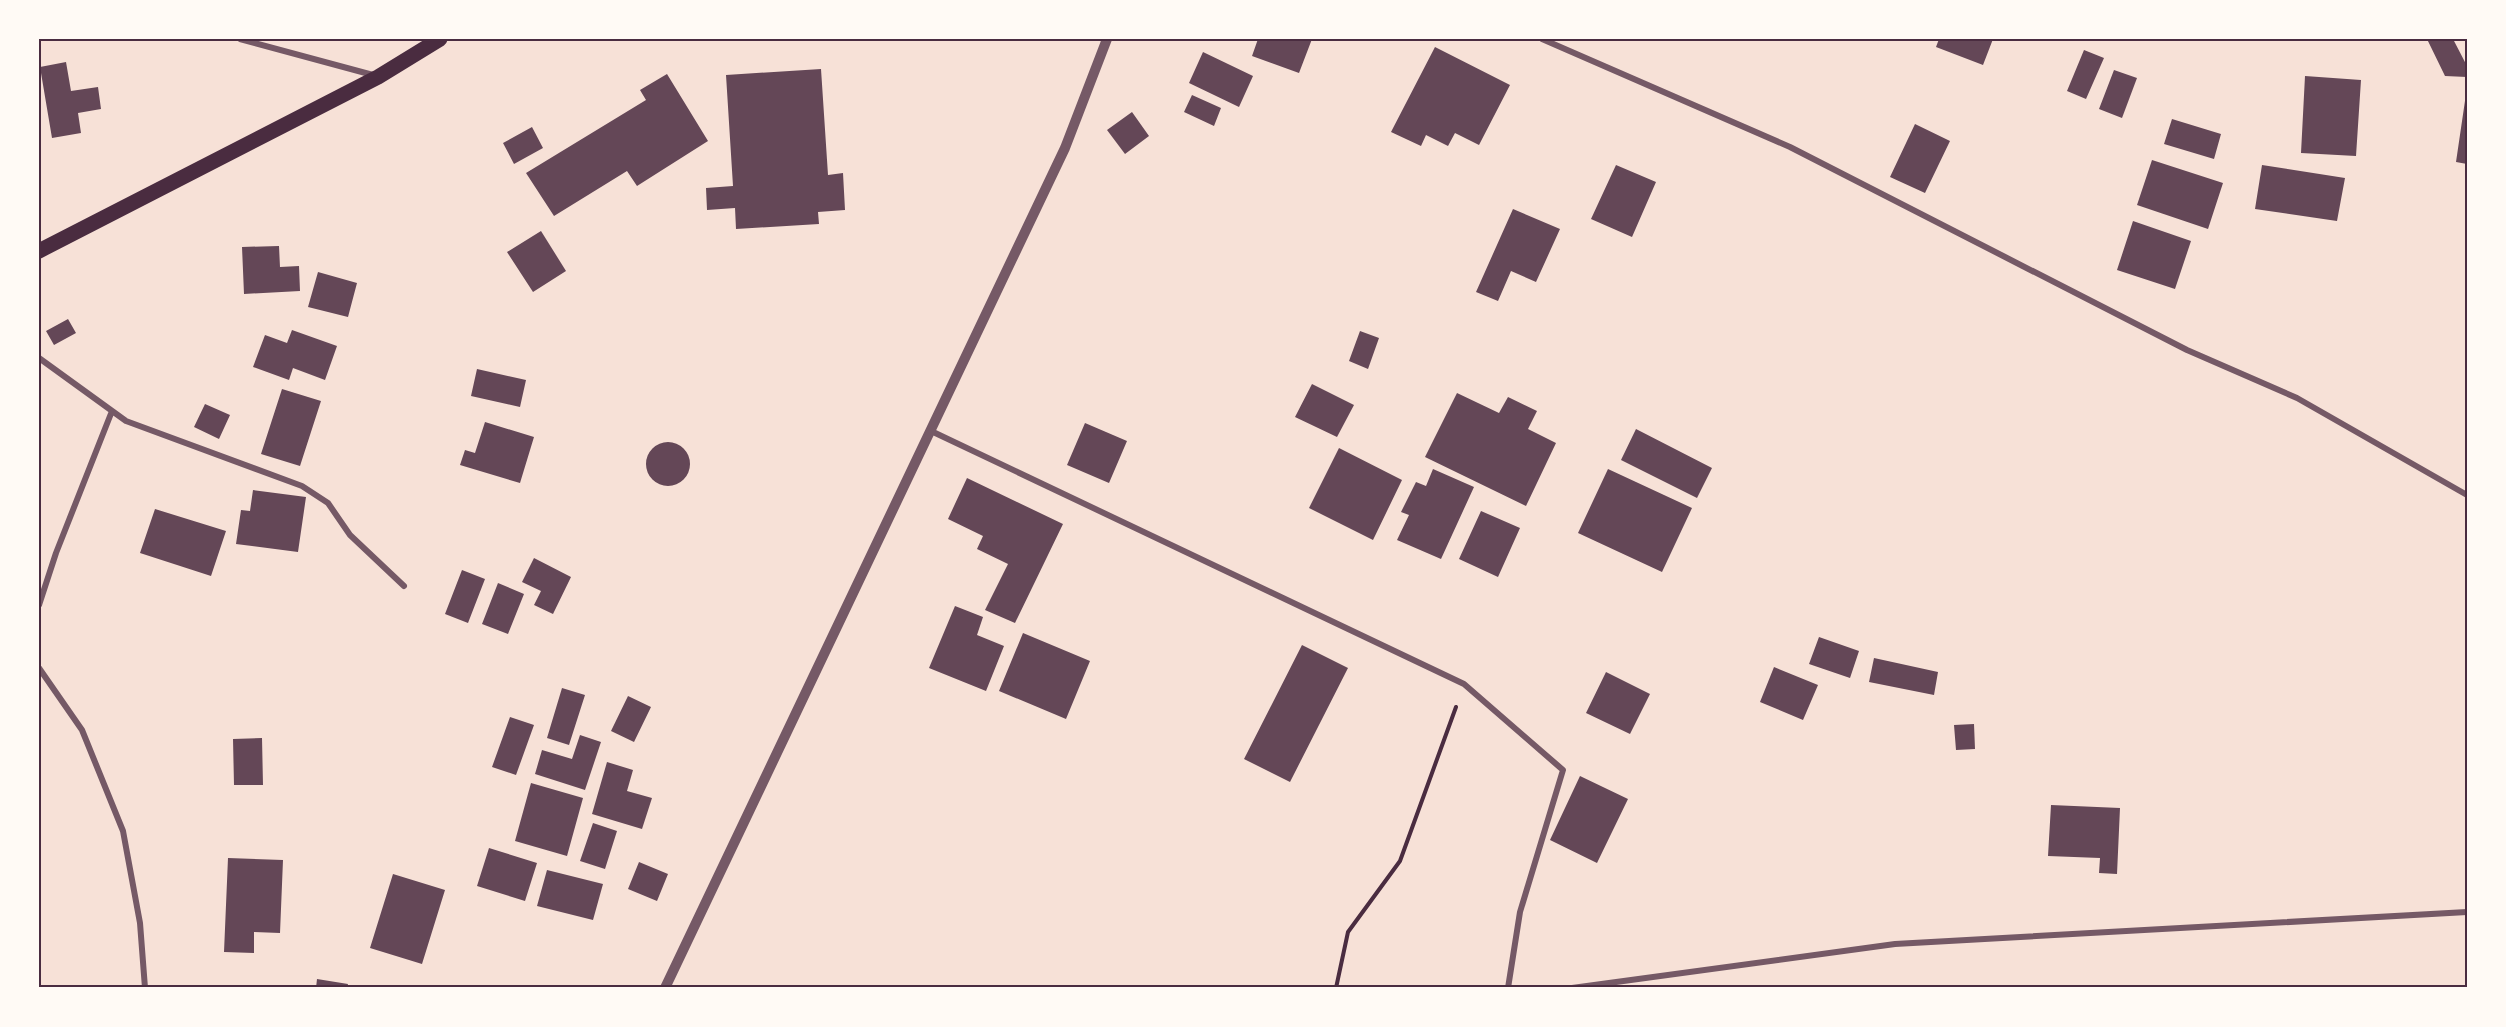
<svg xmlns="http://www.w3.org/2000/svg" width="2506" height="1027" font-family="Jost,sans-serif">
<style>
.building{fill:#644757}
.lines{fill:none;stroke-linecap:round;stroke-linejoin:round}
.path{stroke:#4a2c40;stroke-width:4}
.minor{stroke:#755966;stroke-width:6}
.tertiary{stroke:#755966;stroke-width:10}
.primary{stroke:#4a2c40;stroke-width:15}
.neatline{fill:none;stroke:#4a2c40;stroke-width:2}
</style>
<rect width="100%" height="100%" fill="#f7e1d7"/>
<!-- building -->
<path class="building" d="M1258,39H1312L1299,73L1252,56Z
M1939,39H1993L1983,65L1936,47Z
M2427,39H2453L2467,66V77L2445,76Z
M1435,47L1510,85L1479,145L1455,133L1448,146L1426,135L1421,146L1391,132Z
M2084,50L2104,58L2086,99L2067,91Z
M1203,52L1253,76L1239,107L1189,83Z
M66,62L71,91L98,87L101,109L78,113L81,133L52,138L40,67Z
M821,69L828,175L843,173L845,210L818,212L819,224L736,229L735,208L707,210L706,188L733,186L726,75Z
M2114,70L2137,78L2122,118L2099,109Z
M667,74L708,141L637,186L627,171L554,216L526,173L646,100L640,90Z
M2305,76L2361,80L2356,156L2301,153Z
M2466,94H2467V164L2456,162Z
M1192,95L1221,108L1214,126L1184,112Z
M1132,112L1149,136L1125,154L1107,130Z
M2172,119L2221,134L2214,159L2164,144Z
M1915,124L1950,141L1925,193L1890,177Z
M532,127L543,148L514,164L503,143Z
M2152,160L2223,183L2208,229L2137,205Z
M1616,165L1656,182L1632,237L1591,219Z
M2262,165L2345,178L2337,221L2255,209Z
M1513,209L1560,229L1536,282L1511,271L1498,301L1476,292Z
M2133,221L2191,241L2175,289L2117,270Z
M541,231L566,271L533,292L507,252Z
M279,246L280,267L299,266L300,291L244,294L242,247Z
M318,272L357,283L348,317L308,307Z
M68,319L76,333L54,345L46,331Z
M292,330L337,346L325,380L293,368L289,380L253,367L265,335L287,343Z
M1360,331L1379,338L1368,369L1349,361Z
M477,369L526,380L520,407L471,396Z
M1312,384L1354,405L1337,437L1295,417Z
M282,389L321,401L300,466L261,454Z
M1457,393L1499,413L1508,397L1537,411L1528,429L1556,443L1526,506L1425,457Z
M205,404L230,415L219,439L194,427Z
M485,422L534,437L520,483L460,465L465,450L475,453Z
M1085,423L1127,441L1109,483L1067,465Z
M1636,429L1712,468L1697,498L1621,460Z
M646 464a22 22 0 1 1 44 0a22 22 0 1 1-44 0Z
M1339,448L1402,480L1373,540L1309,508Z
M1433,469L1474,487L1441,559L1397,540L1409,515L1401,512L1416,482L1426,486Z
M1608,469L1692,508L1662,572L1578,533Z
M967,478L1063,524L1015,623L985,610L1008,564L977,549L983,536L948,519Z
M253,490L306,497L298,552L236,544L241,510L250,511Z
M155,509L226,531L211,576L140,553Z
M1481,511L1520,528L1498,577L1459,559Z
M534,558L571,577L553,614L534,605L541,591L522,582Z
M462,570L485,579L468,623L445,614Z
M498,583L524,594L508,634L482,624Z
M955,606L983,617L977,635L1004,646L986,691L929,668Z
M1023,633L1090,661L1066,719L999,691Z
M1819,637L1859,651L1850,678L1809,664Z
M1302,645L1348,668L1290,782L1244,759Z
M1874,658L1938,672L1934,695L1869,682Z
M1774,667L1818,685L1803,720L1760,702Z
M1606,672L1650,694L1630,734L1586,713Z
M562,688L585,695L569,745L547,738Z
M628,696L651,707L634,742L611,731Z
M510,717L534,725L516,775L492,767Z
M1974,724L1975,749L1956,750L1954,725Z
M580,735L601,742L585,790L535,774L542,750L572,759Z
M262,738L263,785H234L233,739Z
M607,762L633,770L627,791L652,798L642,829L592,814Z
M1580,776L1628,799L1597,863L1550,840Z
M531,783L583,798L567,856L515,841Z
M2051,805L2120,808L2117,874L2099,873L2100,858L2048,856Z
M593,823L617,831L605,869L580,861Z
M489,848L537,863L525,901L477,886Z
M228,858L283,860L280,933L254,932V953L224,952Z
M639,862L668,874L657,901L628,889Z
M547,870L603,884L593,920L537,906Z
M393,874L445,890L422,964L370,948Z
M317,979L348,984L347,988H316Z"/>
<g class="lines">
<!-- path -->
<path class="path" d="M1336,988L1348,932L1400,861L1456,707"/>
<!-- minor -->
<path class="minor" d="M240,39L373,75
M1542,39L1790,147L2187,350L2297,398L2467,495
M39,358L126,421L302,486L328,503L350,535L404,586
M931,431L1464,684L1563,770L1520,912L1508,988
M39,605L56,553L112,411
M39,668L82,730L123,831L140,923L145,988
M1572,988L1895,944L2467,912"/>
<!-- tertiary -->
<path class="tertiary" d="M665,988L1065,148L1107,39"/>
<!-- primary -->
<path class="primary" d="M39,251L378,77L440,39"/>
</g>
<!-- border -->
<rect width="2506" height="1027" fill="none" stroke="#fffaf5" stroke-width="81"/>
<rect x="40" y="40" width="2426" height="946" class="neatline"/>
</svg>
